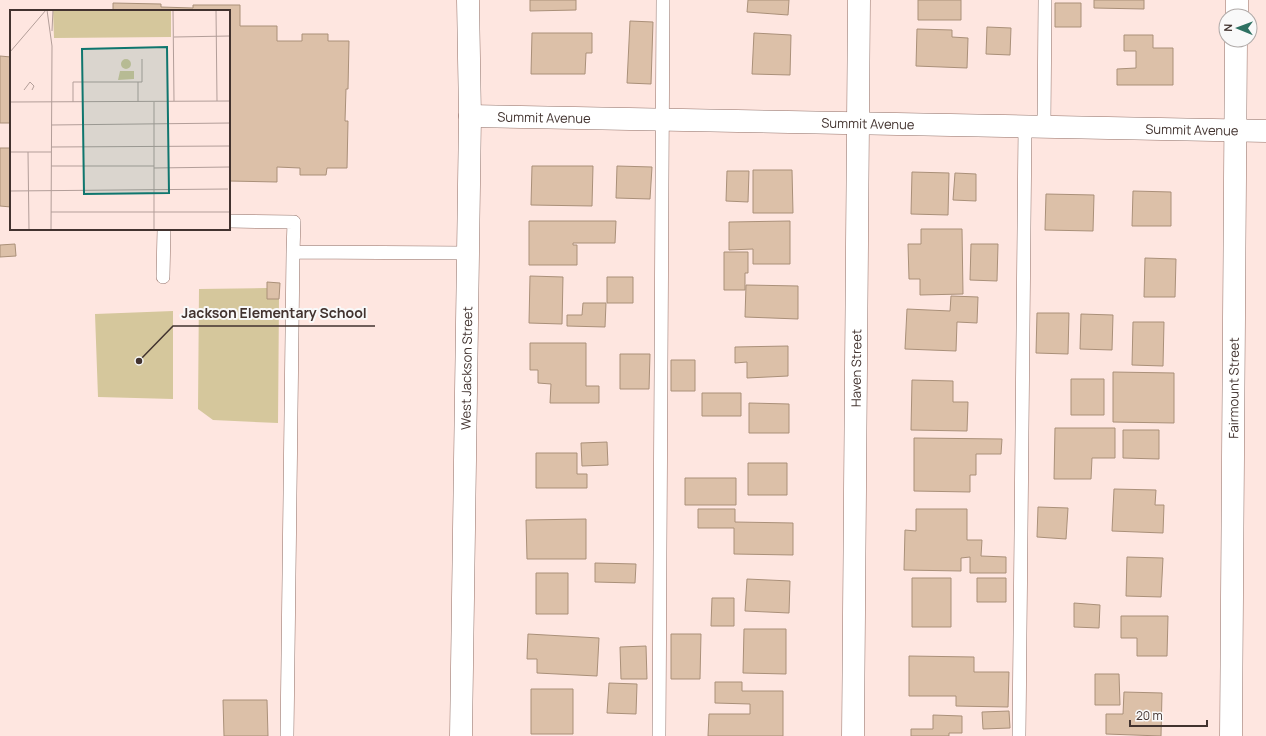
<svg xmlns="http://www.w3.org/2000/svg" width="1266" height="736" font-family="Manrope,sans-serif">
<style>
.green{fill:#d5c79c}
.building{fill:#dcc0a8;stroke:#aa9079}
.lines{fill:none;stroke-linecap:round;stroke-linejoin:round}
.service-casing{stroke:#927067;stroke-width:14}
.minor-casing{stroke:#927067;stroke-width:23}
.tertiary-casing{stroke:#927067;stroke-width:23}
.service{stroke:#fff;stroke-width:13}
.minor{stroke:#fff;stroke-width:22}
.tertiary{stroke:#fff;stroke-width:22}
.labels{text-anchor:middle;dominant-baseline:central;stroke-width:4;stroke-linejoin:round;paint-order:stroke}
.street-label{font-size:13px;fill:#42332f;stroke:#f9f9f9}
.inset-road{fill:none;stroke:#b39e99;stroke-width:1}
.view{fill:#0f766e;fill-opacity:0.15;stroke:#0f766e;stroke-width:2}
.inset-edge{fill:none;stroke:#42332f;stroke-width:2}
.leader{fill:none;stroke:#42332f;stroke-width:1.5}
.callout-dot{fill:#42332f;stroke:#f9f9f9;stroke-width:1.5}
.callout-label{font-size:14px;text-anchor:middle;font-weight:bold;fill:#42332f;stroke:#f9f9f9;stroke-width:4;stroke-linejoin:round;paint-order:stroke}
</style>
<rect width="100%" height="100%" fill="#fee6e0"/>
<!-- green -->
<path class="green" d="M267,288V298L279,299L278,423L213,420L198,409L199,289Z
M173,311V399L98,397L95,314Z"/>
<!-- building -->
<path class="building" d="M530,0H576V10L530,11Z
M748,0H789L788,15L747,12Z
M918,0H961V20H918Z
M1094,0H1144V9L1094,8Z
M113,3L161,4V7L193,8V5H240V26H277V41H302V34H328V41H349L348,89H346L345,121H348L347,168H327L326,175H300V168L277,167V182L229,181V11H113Z
M1055,3H1081V27H1055Z
M630,21L653,22L651,84L627,83Z
M987,27L1011,28L1010,55L986,54Z
M917,29L952,30V37L968,38L967,68L916,66Z
M532,33H592V53H586L585,74H531Z
M754,33L791,35L790,75L752,74Z
M1124,35H1153V48H1173V85H1117V69L1136,68V51H1124Z
M0,56L11,57V123H0Z
M0,148H11V207L0,206Z
M532,166H593L592,206L531,205Z
M617,166L652,167L650,199L616,198Z
M753,170H792L793,213H753Z
M727,171H749L748,202L726,201Z
M912,172L949,173L948,215L911,214Z
M955,173L976,174V201L953,200Z
M1133,191L1171,192V226H1132Z
M1046,194L1094,195L1093,231L1045,230Z
M529,221H616L615,243H573V245H577V265H529Z
M790,221V264H753V249L729,250V222Z
M921,229H962L963,294L920,295V279H909L908,244H921Z
M15,244L16,256L0,257V245Z
M971,244H998L997,281L970,280Z
M724,252H748V273H745V290H724Z
M1145,258L1176,259L1175,297H1144Z
M530,276L563,277L562,324L529,323Z
M607,277H633V303H607Z
M267,282L280,283L279,299H267Z
M746,285L798,286V319L745,317Z
M951,296L978,297L977,323L957,322L956,351L905,349L907,309L950,311Z
M583,303H606L605,327L567,326V315H582Z
M1037,313H1069L1068,354L1036,353Z
M1081,314L1113,315L1112,350L1080,349Z
M1133,322H1164L1163,366L1132,365Z
M530,343H586V386H599V403H550L551,384L538,383V370H530Z
M788,346V376L747,378V362L735,363V347Z
M620,354H650L649,389H620Z
M671,360H695V391H671Z
M1113,372L1174,373V423L1113,422Z
M1071,379H1104V415H1071Z
M912,380L953,381V402H968L967,431L911,430Z
M702,393H741V416H702Z
M749,403L789,404V433H749Z
M1055,428H1115V458H1092L1091,479H1054Z
M1123,430H1159V459L1123,458Z
M914,438L1002,439L1001,454H976V475H970V492L914,491Z
M607,442L608,465L582,466L581,443Z
M536,453H577V474H587V488H536Z
M748,463H787V495H748Z
M685,478H736V505H685Z
M1114,489L1156,490L1155,505H1164L1163,533L1112,531Z
M1038,507L1068,508L1066,539L1037,537Z
M698,509H735V522L793,523V555L734,554V528H698Z
M916,509H967V540H982L981,556L1006,557V573H970V557L961,558V571L904,570L905,530L916,531Z
M586,519V559H527L526,520Z
M1127,557L1163,558L1161,597L1126,596Z
M595,563L636,564L635,583L595,582Z
M536,573H568V614H536Z
M912,578H951V627H912Z
M977,578H1006V602H977Z
M747,579L790,581L789,613L745,611Z
M712,598H734V626H711Z
M1074,603L1100,605L1099,628L1074,627Z
M1121,616H1168L1167,656H1137V638H1121Z
M744,629H786V674L743,673Z
M528,634L599,638L597,676L537,673V659H527Z
M671,634H701L700,679H671Z
M646,646L647,679H621L620,647Z
M909,656L974,657V672H1009L1008,707L956,706V696H909Z
M1095,674H1119L1120,705H1095Z
M715,682H742V691H783V736H708L709,714H750V704L715,703Z
M609,683L637,684L636,714L607,713Z
M531,689H573V734H531Z
M1124,692L1162,693L1161,736L1106,734V714H1123Z
M223,700H267L268,736H224Z
M1009,711L1010,728L983,729L982,712Z
M933,715L962,716V733H949V736H911V729H933Z"/>
<g class="lines">
<defs>
<path id="service" d="M1044,126L1045,0
M229,221L294,222L293,252
M163,277L164,229
M287,736L293,252L468,253
M659,736L663,0
M1019,736L1025,126"/>
<g id="minor">
<path d="M1237,16V0"/>
<path id="s1" d="M470,116L1266,131"/>
<path id="s2" d="M853,736L859,0"/>
<path id="s3" d="M1231,736L1236,40"/>
</g>
<g id="tertiary">
<path id="s4" d="M461,736L470,116L468,0"/>
</g>
</defs>
<!-- service casing -->
<use href="#service" class="service-casing"/>
<!-- minor casing -->
<use href="#minor" class="minor-casing"/>
<!-- tertiary casing -->
<use href="#tertiary" class="tertiary-casing"/>
<!-- service -->
<use href="#service" class="service"/>
<!-- minor -->
<use href="#minor" class="minor"/>
<!-- tertiary -->
<use href="#tertiary" class="tertiary"/>
</g>
<g class="labels">
<!-- street labels -->
<g class="street-label">
<text stroke="none"><textPath href="#s1" startOffset="74">Summit Avenue</textPath></text>
<text stroke="none"><textPath href="#s1" startOffset="398">Summit Avenue</textPath></text>
<text stroke="none"><textPath href="#s1" startOffset="722">Summit Avenue</textPath></text>
<text stroke="none"><textPath href="#s4" startOffset="368">West Jackson Street</textPath></text>
<text stroke="none"><textPath href="#s2" startOffset="368">Haven Street</textPath></text>
<text stroke="none"><textPath href="#s3" startOffset="348">Fairmount Street</textPath></text>
</g>
</g>
<!-- overview -->
<g transform="translate(10 10)">
<rect width="220" height="220" fill="#fee6e0"/>
<path d="M43,0H161V27L44,28ZM111 54a5 5 0 1 1 10 0a5 5 0 1 1-10 0ZM110,61H124V69L108,70Z" fill="#d5c79c"/>
<path class="inset-road" d="M37,0L42,36L41,220M163,0L164,91M206,0L207,91M42,21L43,0M164,27L220,26M0,42L36,0M128,72H132V49M14,80L20,72L24,76L22,80M0,92L220,91M63,92V72H128V92M41,115L220,113M41,137L220,136M0,142H41M18,142L19,220M41,156H144M144,158L220,157M0,181L218,179M41,202H220M144,220V92"/>
<path class="view" d="M157,37L159,183L74,184L72,39Z"/>
<rect width="220" height="220" class="inset-edge"/>
</g>
<!-- callouts -->
<path class="leader" d="M139 361L173 326H375"/>
<circle class="callout-dot" cx="139" cy="361" r="4"/>
<g class="callout-label">
<text x="274" y="318">Jackson Elementary School</text>
</g>
<!-- north arrow -->
<g transform="translate(1238 28) rotate(271)"><circle r="19" fill="#f9f9f9" stroke="#b0aaa8"/>
<path d="M0-3L7 15L0 10L-7 15Z" fill="#2e7162"/>
<text y="-6" font-size="11" font-weight="bold" text-anchor="middle" fill="#42332f">N</text>
</g>
<!-- scale -->
<path d="M1130 720v6h77v-6" fill="none" stroke="#42332f" stroke-width="2"/>
<text x="1136" y="720" font-size="12" fill="#42332f" stroke="#f9f9f9" stroke-width="3" paint-order="stroke">20 m</text>
</svg>
